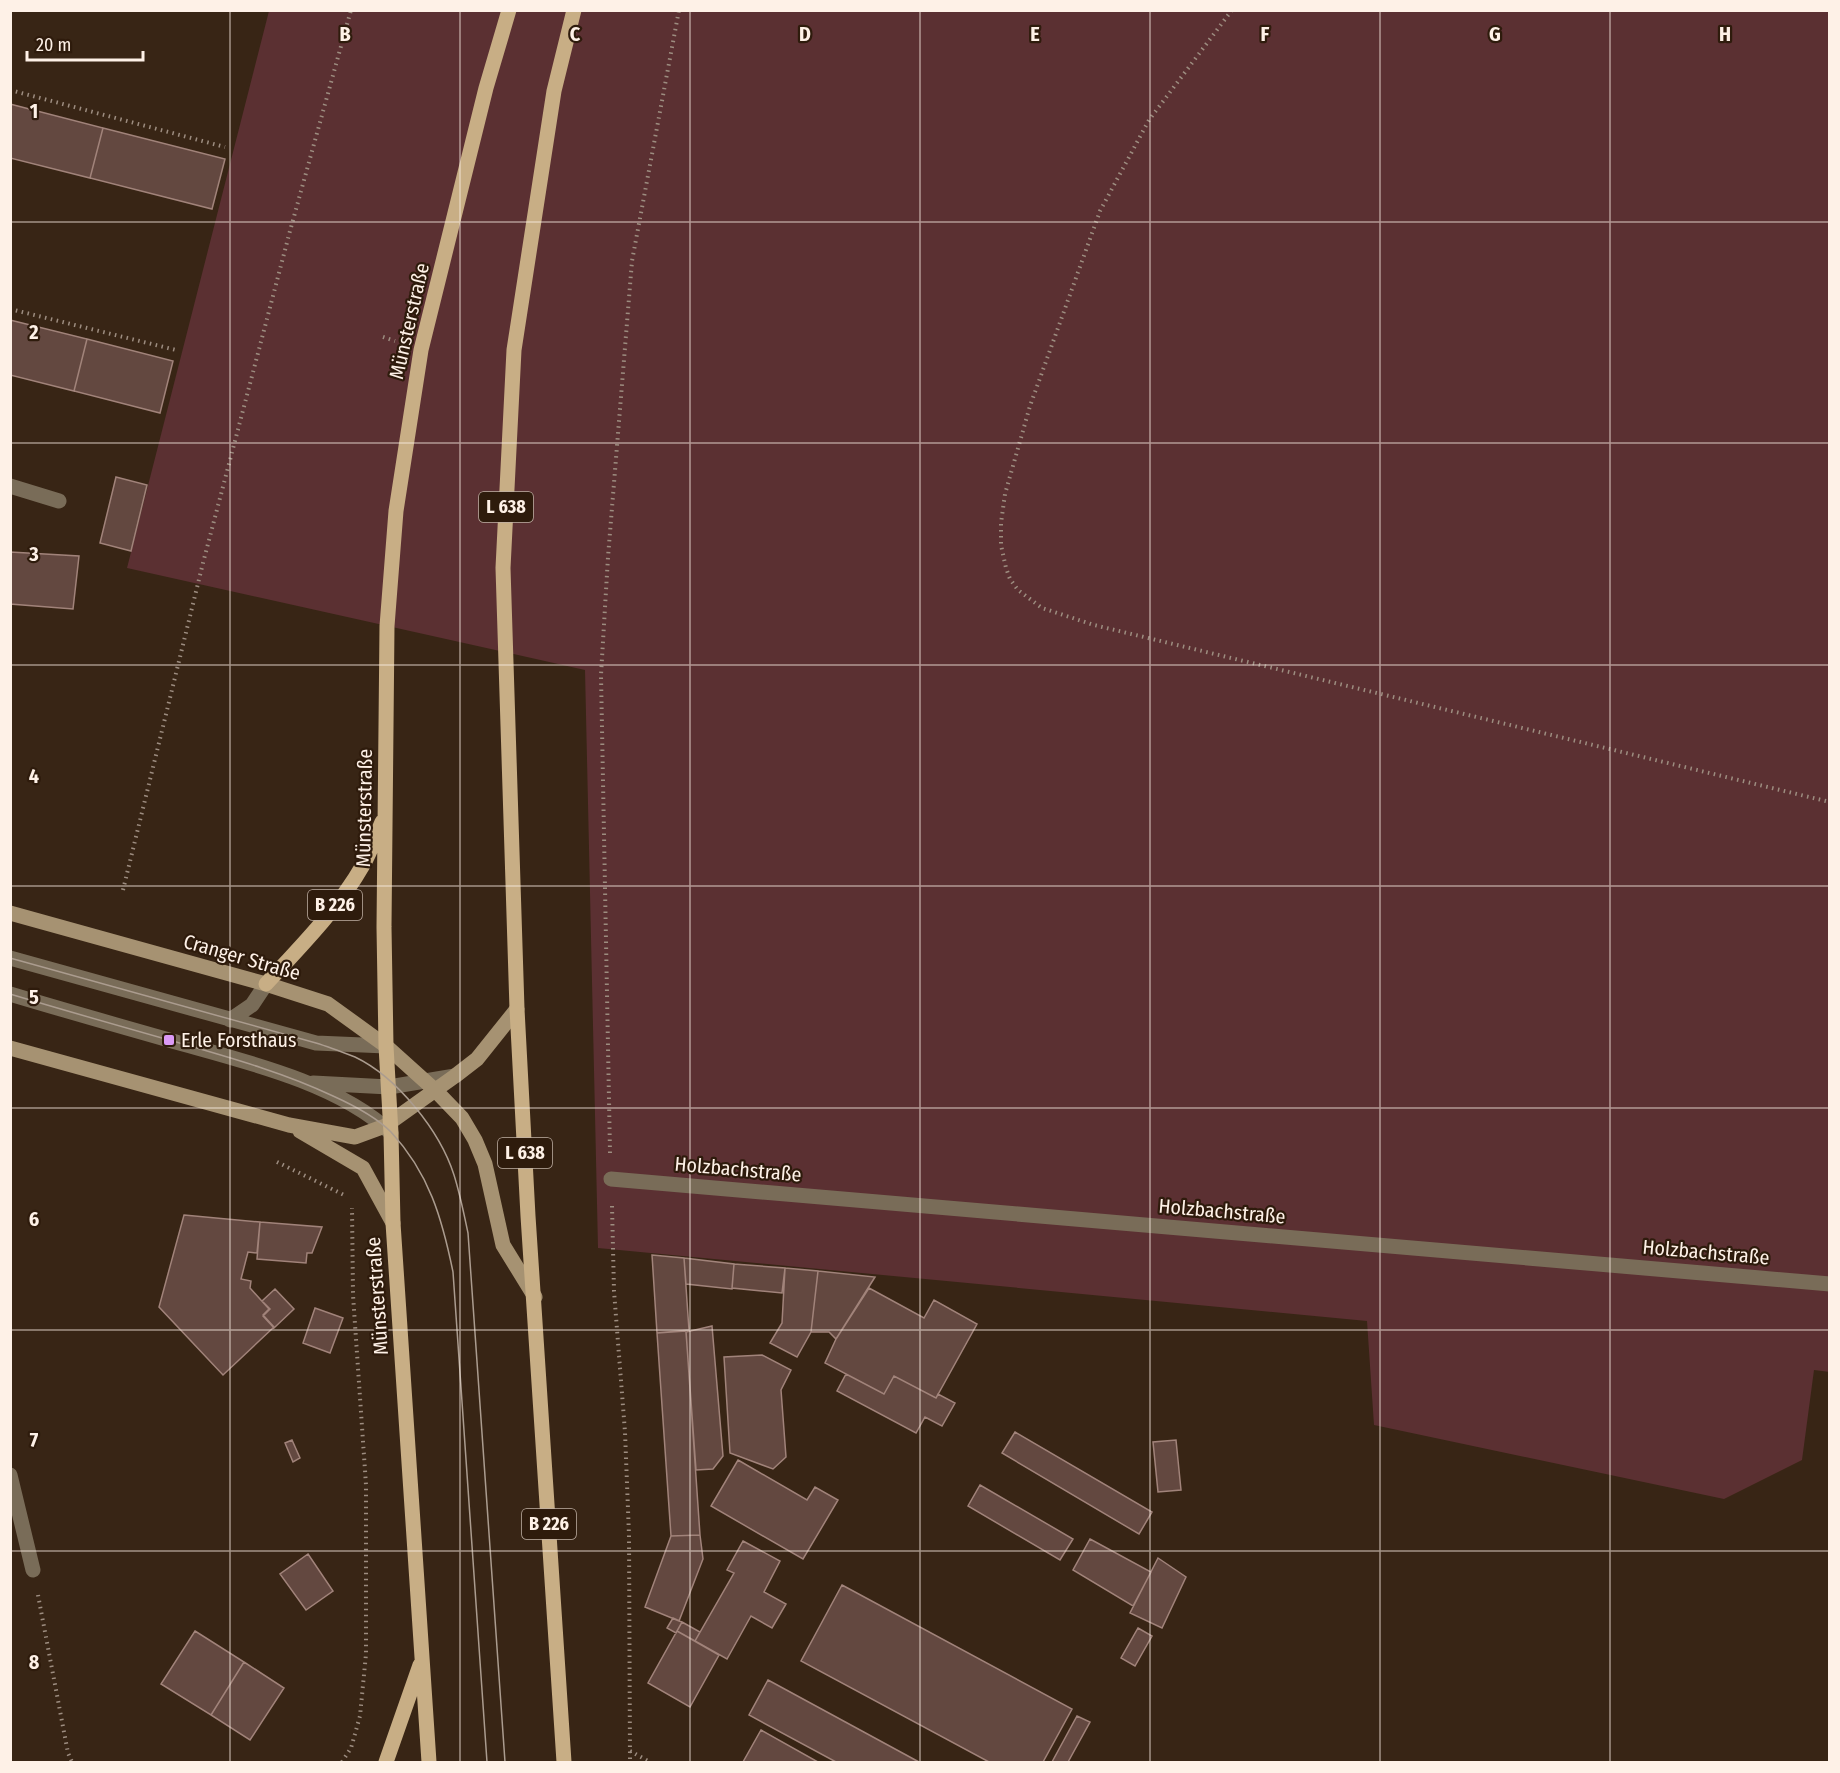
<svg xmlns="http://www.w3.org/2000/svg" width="1840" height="1773" font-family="'Fira Sans Condensed',sans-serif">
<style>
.green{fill:#5b3032}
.building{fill:#634840;stroke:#a1837a;stroke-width:1.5}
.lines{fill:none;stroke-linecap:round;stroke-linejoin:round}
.path{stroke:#9d8d80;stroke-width:4;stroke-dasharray:1.5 4.5;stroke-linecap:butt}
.service{stroke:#796c58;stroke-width:15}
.minor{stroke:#796c58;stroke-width:15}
.secondary{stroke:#a69272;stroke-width:15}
.primary{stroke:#c8ae85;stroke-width:15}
.tram{stroke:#ab9c8f;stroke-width:1.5}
.grid{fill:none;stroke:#fef1e7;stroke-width:1.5;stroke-opacity:0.55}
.poi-dot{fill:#db9af6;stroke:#2e1b0c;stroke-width:2}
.labels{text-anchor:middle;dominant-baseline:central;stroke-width:4.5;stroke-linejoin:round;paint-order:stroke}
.shield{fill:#2e1b0c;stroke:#c0b1a5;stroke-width:1.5}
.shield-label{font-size:18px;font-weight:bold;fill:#fef1e7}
.street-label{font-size:20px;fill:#fef1e7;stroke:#2e1b0c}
.poi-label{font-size:20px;fill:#fef1e7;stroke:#2e1b0c;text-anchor:start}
.grid-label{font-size:20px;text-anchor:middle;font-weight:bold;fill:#fef1e7;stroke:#2e1b0c;stroke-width:4.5;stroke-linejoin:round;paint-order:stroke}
</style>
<rect width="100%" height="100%" fill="#382515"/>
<!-- green -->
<path class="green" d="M269,11H1829L1830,1372L1814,1370L1802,1460L1724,1499L1374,1425L1367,1321L598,1248L585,670L127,568Z"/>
<!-- building -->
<path class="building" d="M10,104L103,128L90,178L10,158Z
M103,128L225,159L212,209L90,178Z
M10,320L87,339L74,391L10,375Z
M87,339L173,361L160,413L74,391Z
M116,477L147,485L131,551L100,543Z
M10,552L79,556L73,609L10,604Z
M184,1215L260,1222L257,1253L248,1252L241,1279L251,1281L250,1288L269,1309L263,1315L274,1327L223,1375L159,1307Z
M260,1222L322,1227L312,1253H307L306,1263L257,1259Z
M652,1255L684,1258L689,1330L657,1333Z
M684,1258L734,1264L732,1289L686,1284Z
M734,1264L785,1268L782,1293L732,1288Z
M785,1268L818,1271L811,1332L797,1357L770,1343L782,1323Z
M818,1271L875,1277L836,1339L829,1332H811Z
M869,1288L924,1318L934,1300L977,1324L936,1398L894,1376L884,1394L825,1363L836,1339Z
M275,1289L294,1309L274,1328L263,1316L270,1309L262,1301Z
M315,1308L343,1318L330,1353L303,1343Z
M712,1326L723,1456L713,1469L696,1470L686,1332Z
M686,1331L700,1535L671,1536L657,1333Z
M762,1355L791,1370L781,1390L786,1457L773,1469L730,1453L724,1357Z
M846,1374L884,1394L894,1376L936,1398L938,1394L955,1403L942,1426L925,1417L916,1433L837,1391Z
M1015,1432L1152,1512L1139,1534L1002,1453Z
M292,1440L300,1458L293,1462L285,1443Z
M1176,1440L1181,1490L1158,1492L1153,1442Z
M738,1460L807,1500L815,1487L838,1500L803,1559L711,1506Z
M980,1485L1073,1539L1060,1560L968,1506Z
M700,1535L703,1559L679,1621L645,1607L671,1536Z
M1090,1539L1151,1572L1133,1606L1073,1570Z
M743,1541L780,1561L764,1592L786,1604L772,1628L751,1616L727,1659L695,1641L734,1573L727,1570Z
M308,1554L333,1591L306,1610L280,1574Z
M1158,1558L1186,1577L1162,1628L1130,1613Z
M842,1585L1072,1709L1043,1762H989L801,1661Z
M673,1618L682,1622L676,1633L667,1628Z
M682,1622L700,1632L695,1641L677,1631Z
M1138,1628L1152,1636L1135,1666L1121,1658Z
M195,1631L244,1662L211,1715L161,1684Z
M677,1631L719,1655L690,1707L648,1683Z
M244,1662L284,1688L250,1740L211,1715Z
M768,1680L919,1762H836L749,1715Z
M1077,1716L1090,1722L1068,1762H1052Z
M761,1730L818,1762H743Z"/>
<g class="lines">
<!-- path -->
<path class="path" d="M1232,10L1149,120L1100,211L1030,406L1005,494L1001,523V545L1006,568L1010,579L1018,590L1042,608L1094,625L1830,802
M10,90L225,147
M10,309L176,350
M383,337L395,341
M123,890L203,563L290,231L351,10
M610,1153L601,675L608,557L632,261L679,10
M277,1162L344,1195
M612,1206L614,1291L625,1432L629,1535L630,1762
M38,1595L68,1753L72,1762
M630,1751L650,1762
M342,1762L351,1748L360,1716L366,1654V1485L353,1295L352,1208"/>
<!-- service -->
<path class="service" d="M10,958L316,1043L386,1046
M10,994C63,1010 116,1025 169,1040C239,1060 338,1082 391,1133
M230,1020L252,1005L266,984
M313,1083L389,1087L455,1076
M611,1179L1830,1284
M10,1475L33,1570"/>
<!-- minor -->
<path class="minor" d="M10,486L59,501"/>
<!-- secondary -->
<path class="secondary" d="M10,913L266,984L328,1004L386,1046L436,1091L462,1118L475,1140L485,1164L503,1245L535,1297
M10,1048L289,1125L355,1137L385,1126L455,1076L477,1059L517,1009
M300,1131L363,1168L393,1223"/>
<!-- primary -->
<path class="primary" d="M266,984C300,947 338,909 363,865C371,851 376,836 382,822
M386,1762L420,1665
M429,1762L393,1223L391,1133L386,1046L384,927L387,626L396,511L421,350L486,88L509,10
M564,1762L528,1216L517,1009L503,568L514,350L554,91L574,10"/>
<!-- tram -->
<path class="tram" d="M10,958L316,1043C329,1047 342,1052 355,1057C397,1077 440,1131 454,1175C460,1194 464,1214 468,1233L505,1762
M10,994C63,1010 116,1025 169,1040C224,1056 280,1071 333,1096C353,1105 375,1116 391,1132C429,1173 442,1218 453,1272L487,1762"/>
</g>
<!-- grid -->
<path class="grid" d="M230,10V1762M460,10V1762M690,10V1762M920,10V1762M1150,10V1762M1380,10V1762M1610,10V1762M10,222H1830M10,443H1830M10,665H1830M10,886H1830M10,1108H1830M10,1330H1830M10,1551H1830"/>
<!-- markers -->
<rect class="poi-dot" x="163" y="1034" width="12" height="12" rx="3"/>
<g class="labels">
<!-- shield labels -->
<g class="shield">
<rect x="479" y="492" width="54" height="30" rx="4.5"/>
<rect x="308" y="890" width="54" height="30" rx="4.5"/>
<rect x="498" y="1138" width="54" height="30" rx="4.5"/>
<rect x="522" y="1509" width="54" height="30" rx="4.5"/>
</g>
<g class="shield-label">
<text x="506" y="507">L 638</text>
<text x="335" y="905">B 226</text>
<text x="525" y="1153">L 638</text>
<text x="549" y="1524">B 226</text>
</g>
<!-- street labels -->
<g class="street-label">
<text transform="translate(409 321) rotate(-77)">Münsterstraße</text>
<text transform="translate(364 808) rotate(-89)">Münsterstraße</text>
<text transform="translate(242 957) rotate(16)">Cranger Straße</text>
<text transform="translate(738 1169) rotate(5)">Holzbachstraße</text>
<text transform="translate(1222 1211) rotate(5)">Holzbachstraße</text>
<text transform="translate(1706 1252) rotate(5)">Holzbachstraße</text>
<text transform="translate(377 1296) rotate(-94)">Münsterstraße</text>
</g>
<!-- poi labels -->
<g class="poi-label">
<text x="181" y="1040">Erle Forsthaus</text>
</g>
</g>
<g class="grid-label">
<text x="345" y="41">B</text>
<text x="575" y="41">C</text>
<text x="805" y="41">D</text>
<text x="1035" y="41">E</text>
<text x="1265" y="41">F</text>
<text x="1495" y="41">G</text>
<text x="1725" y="41">H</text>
<text x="34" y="118">1</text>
<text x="34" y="339">2</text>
<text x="34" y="561">3</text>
<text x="34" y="783">4</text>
<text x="34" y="1004">5</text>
<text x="34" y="1226">6</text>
<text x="34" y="1447">7</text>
<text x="34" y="1669">8</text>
</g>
<!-- border -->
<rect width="1840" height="1773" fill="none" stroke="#fef1e7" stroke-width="24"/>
<!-- scale -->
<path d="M27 51v9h116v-9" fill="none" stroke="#fef1e7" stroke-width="3"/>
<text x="36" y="51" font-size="18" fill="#fef1e7" stroke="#2e1b0c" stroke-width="4.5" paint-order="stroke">20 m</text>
</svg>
